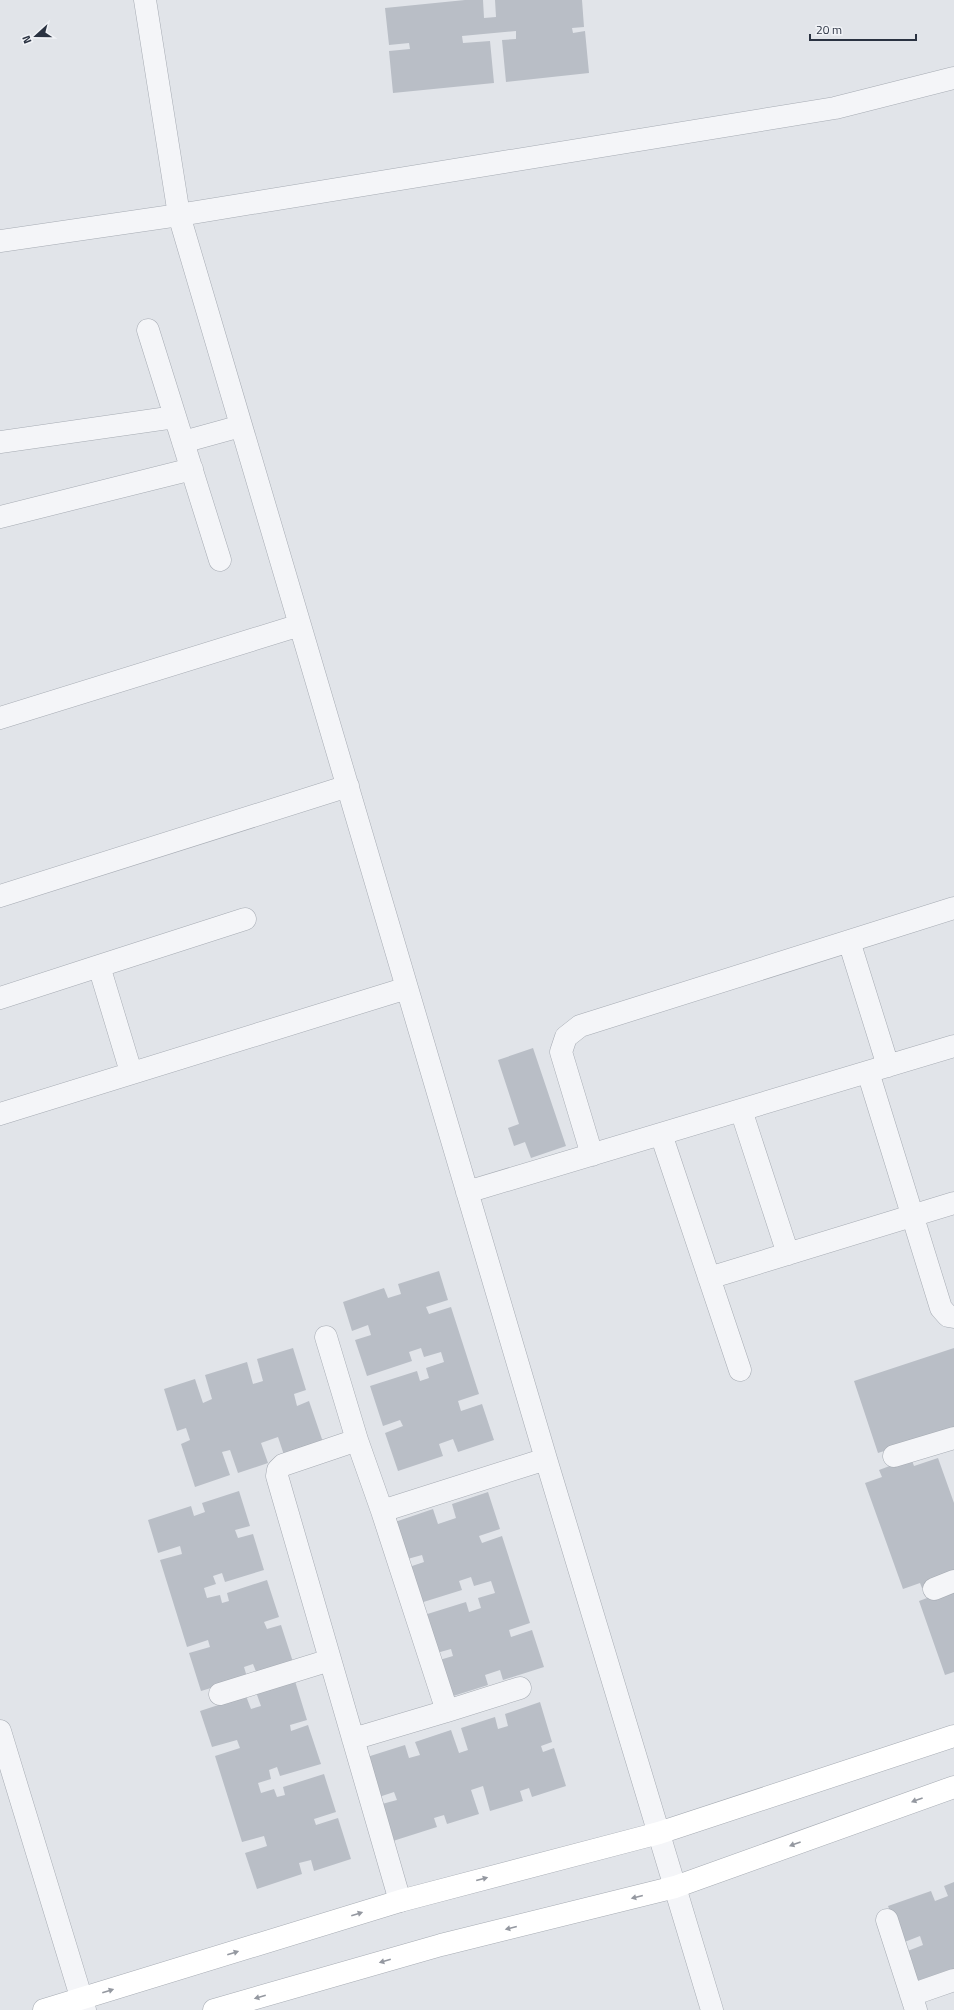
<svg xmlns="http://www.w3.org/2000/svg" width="954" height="2010" font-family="'Titillium Web',sans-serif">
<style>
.building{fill:#b9bec6}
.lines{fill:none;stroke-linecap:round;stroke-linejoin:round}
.street-casing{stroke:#a6abb3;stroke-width:23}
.secondary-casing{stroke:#a6abb3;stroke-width:23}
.street{stroke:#f4f5f8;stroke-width:22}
.secondary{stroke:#fff;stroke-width:22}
.oneway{fill:#9498a0}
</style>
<rect width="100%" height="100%" fill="#e1e4e9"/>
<!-- building -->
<path class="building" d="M465,0H483L484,18L496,17L495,0H582L584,27L572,28L573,33L585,31L589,73L506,82L502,40L516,39V31L462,36L463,43L490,41L494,83L393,93L389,51L410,49L409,43L389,45L385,8Z
M533,1048L566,1146L531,1158L525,1142L514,1146L508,1128L519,1124L498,1060Z
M439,1271L448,1300L426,1307L429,1314L451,1307L479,1394L458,1401L461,1411L482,1404L494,1440L458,1452L453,1439L439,1444L443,1456L398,1471L385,1433L403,1426L400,1420L383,1426L370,1386L417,1371L420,1381L429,1378L426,1368L444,1362L441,1352L424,1357L421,1348L409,1352L412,1361L367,1376L355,1340L371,1335L368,1325L352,1331L343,1302L384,1288L388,1298L401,1294L398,1284Z
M293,1348L306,1390L294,1394L297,1406L309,1401L324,1445L285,1458L278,1437L261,1443L268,1463L238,1473L230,1450L222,1452L230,1475L195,1487L181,1444L190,1440L186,1428L177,1431L164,1389L195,1379L203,1403L212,1399L205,1375L247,1362L253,1384L263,1381L257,1359Z
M954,1348V1428L878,1453L854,1381Z
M911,1458L914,1466L938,1458L954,1503V1571L953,1577L922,1588L920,1583L903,1589L865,1483L882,1477L879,1470Z
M239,1491L250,1526L235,1530L238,1538L253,1534L264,1570L225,1582L222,1573L213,1576L216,1584L204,1588L207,1598L220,1595L222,1603L229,1601L227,1593L267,1580L279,1617L264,1622L267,1629L281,1625L293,1662L257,1674L253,1664L244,1667L247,1677L201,1691L189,1653L210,1647L208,1640L187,1647L160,1560L182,1554L180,1546L158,1553L148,1520L191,1506L194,1516L205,1512L202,1503Z
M488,1492L500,1529L479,1536L482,1543L502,1536L530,1623L509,1630L511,1637L532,1630L544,1667L503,1680L500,1670L485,1675L488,1685L447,1698L436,1661L453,1656L451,1649L433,1654L421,1616L466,1602L469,1612L481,1608L478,1598L495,1593L491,1581L474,1586L471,1577L459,1581L462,1590L417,1604L406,1568L424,1562L422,1555L404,1560L392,1523L433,1509L438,1524L456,1518L452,1504Z
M954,1588V1672L945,1675L919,1601Z
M295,1681L307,1720L290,1725L291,1731L308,1725L321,1764L280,1776L277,1767L269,1770L271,1779L258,1783L261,1793L274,1789L277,1797L285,1795L283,1787L324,1774L336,1812L314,1819L316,1825L338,1818L351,1859L314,1871L311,1860L299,1863L302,1874L257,1889L245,1853L267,1846L264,1836L242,1842L215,1756L240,1748L237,1740L212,1747L200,1711L246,1696L251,1709L261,1706L256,1692Z
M540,1702L552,1742L541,1746L543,1752L554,1748L566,1786L532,1797L529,1788L520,1791L523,1801L490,1811L483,1786L471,1790L479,1814L447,1824L444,1815L434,1818L437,1827L393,1841L382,1804L397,1800L394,1792L379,1797L367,1757L405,1745L409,1758L420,1755L415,1742L451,1730L459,1753L468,1750L461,1728L495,1717L498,1729L508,1726L505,1714Z
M954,1882V1975L918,1988L905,1952L923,1945L920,1936L902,1943L888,1906L931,1891L935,1901L948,1896L944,1886Z"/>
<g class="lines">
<defs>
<path id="street" d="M145,0L179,215L546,1459L712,2010
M0,241L179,215L835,108L954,78
M148,330L220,560
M0,442L175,417
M183,442L241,426
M0,517L192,469
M0,718L300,625
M0,896L348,786
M849,941L888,1066
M0,998L99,966
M131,1072L99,966L245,919
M868,1072L941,1308L948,1316L954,1317
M741,1110L788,1254
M0,1114L407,988
M661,1134L740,1370
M592,1155L561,1052L566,1037L580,1026L954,908
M467,1192L954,1046
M709,1278L954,1203
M326,1337L357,1440
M894,1456L954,1438
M382,1511L447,1711L520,1688
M934,1589L954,1581
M220,1694L330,1660
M0,1731L85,2010
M353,1739L447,1711
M400,1901L277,1476L278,1470L283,1465L357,1440L382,1511L546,1459
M887,1920L916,2010
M911,1995L954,1980"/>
<path id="secondary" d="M44,2010L400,1901L659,1833L954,1736
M214,2010L441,1945L675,1887L954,1787"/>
</defs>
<!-- street casing -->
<use href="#street" class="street-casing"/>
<!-- secondary casing -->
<use href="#secondary" class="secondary-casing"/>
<!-- street -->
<use href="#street" class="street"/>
<!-- secondary -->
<use href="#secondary" class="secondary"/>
</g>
<!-- one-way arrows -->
<defs><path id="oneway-solid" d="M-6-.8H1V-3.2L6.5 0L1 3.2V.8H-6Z"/></defs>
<g class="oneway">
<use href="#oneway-solid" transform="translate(917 1800) rotate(160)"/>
<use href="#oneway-solid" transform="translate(795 1844) rotate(160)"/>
<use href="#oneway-solid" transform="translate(482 1879) rotate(-15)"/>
<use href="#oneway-solid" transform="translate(637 1897) rotate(166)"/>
<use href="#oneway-solid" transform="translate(357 1914) rotate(-17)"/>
<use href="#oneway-solid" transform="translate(511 1928) rotate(166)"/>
<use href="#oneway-solid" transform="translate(233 1953) rotate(-17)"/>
<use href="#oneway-solid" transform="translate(385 1961) rotate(164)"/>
<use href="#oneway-solid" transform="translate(108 1991) rotate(-17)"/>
<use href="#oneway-solid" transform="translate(260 1997) rotate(164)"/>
</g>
<!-- north arrow -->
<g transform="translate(36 36) rotate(249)" stroke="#f1f3f7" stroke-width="3" paint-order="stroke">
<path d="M0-3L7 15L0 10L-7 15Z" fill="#2a3241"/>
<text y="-6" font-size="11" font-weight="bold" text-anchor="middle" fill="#2a3241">N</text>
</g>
<!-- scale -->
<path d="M810 34v6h106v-6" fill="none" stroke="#2a3241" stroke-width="2"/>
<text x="816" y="34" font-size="12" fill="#2a3241" stroke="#f1f3f7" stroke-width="3" paint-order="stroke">20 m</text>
</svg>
